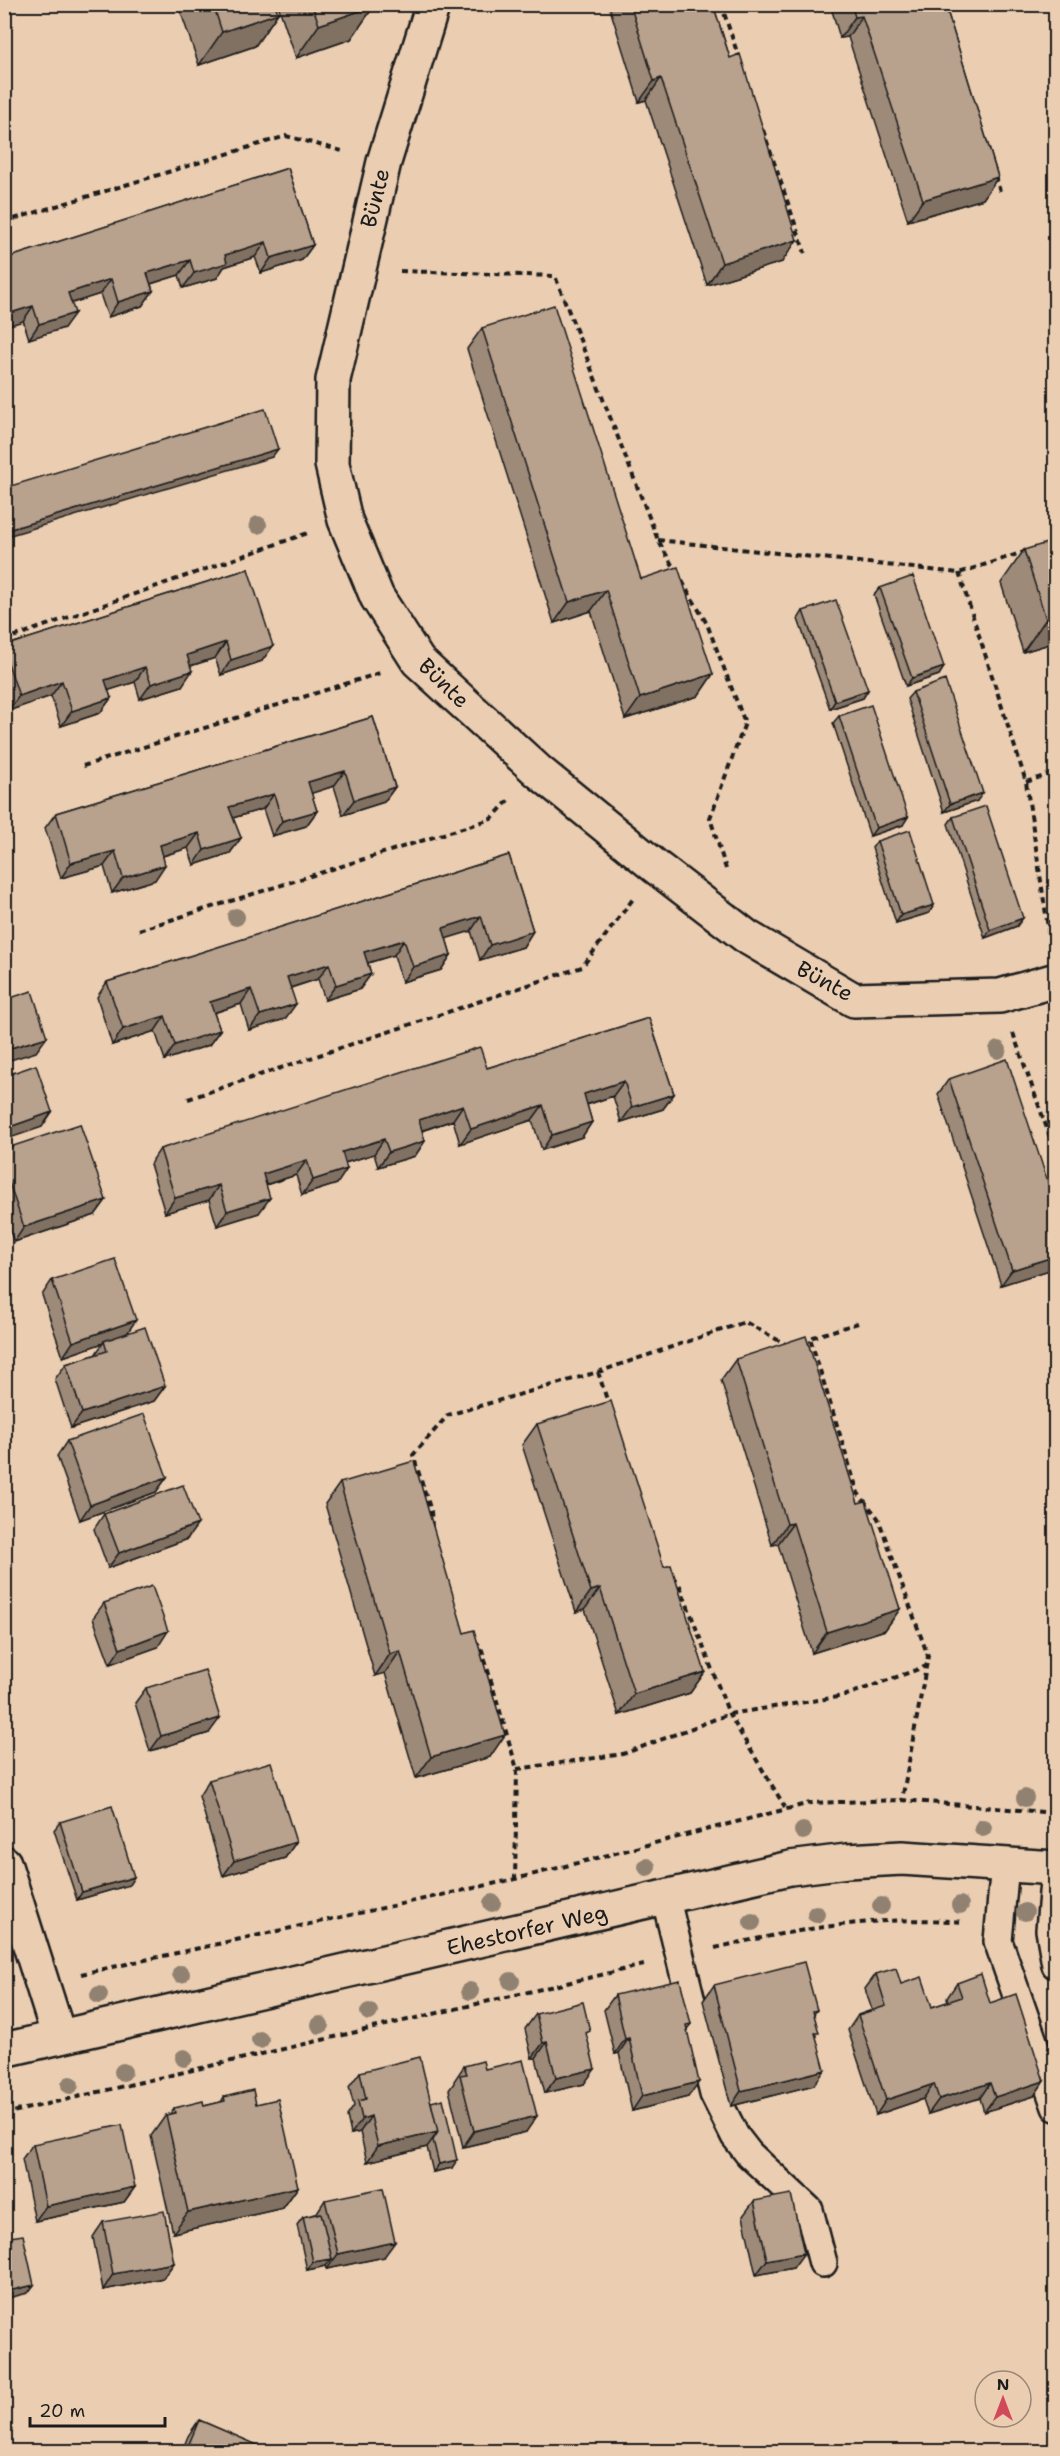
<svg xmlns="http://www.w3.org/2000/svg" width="1060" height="2456" font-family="'Shantell Sans',sans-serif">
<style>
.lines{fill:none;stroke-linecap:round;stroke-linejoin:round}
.service-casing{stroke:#1c1c1c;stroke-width:32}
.minor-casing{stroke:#1c1c1c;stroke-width:38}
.secondary-casing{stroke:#1c1c1c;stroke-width:38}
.path{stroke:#1c1c1c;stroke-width:4;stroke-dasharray:6 4.5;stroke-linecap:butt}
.service{stroke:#ebceb2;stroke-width:27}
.minor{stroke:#ebceb2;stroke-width:33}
.secondary{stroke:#ebceb2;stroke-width:33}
.tree{fill:#918171}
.wall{fill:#9e8a79;stroke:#1c1c1c;stroke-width:1.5}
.shaded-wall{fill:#817163;stroke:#1c1c1c;stroke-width:1.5}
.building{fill:#b8a18d;stroke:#1c1c1c;stroke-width:1.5}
.labels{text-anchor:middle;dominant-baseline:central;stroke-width:4.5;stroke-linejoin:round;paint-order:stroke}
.street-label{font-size:22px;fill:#1c1c1c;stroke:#ebceb2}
</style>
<rect width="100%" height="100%" fill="#ebceb2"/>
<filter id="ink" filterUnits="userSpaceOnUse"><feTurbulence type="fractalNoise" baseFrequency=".0167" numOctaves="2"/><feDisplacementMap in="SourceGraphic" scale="12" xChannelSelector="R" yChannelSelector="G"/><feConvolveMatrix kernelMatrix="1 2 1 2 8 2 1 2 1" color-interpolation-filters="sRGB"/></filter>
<g filter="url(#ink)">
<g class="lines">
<defs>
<path id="service" d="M1005,1864L998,1941L1056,2107
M1055,1868L1050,1930L1056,1965
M665,1896L714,2094L735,2136L749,2154L809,2210L823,2263"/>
<path id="minor" d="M433,4L384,162L333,380L332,464L345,520L377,597L418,661L538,771L656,867L747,937L854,1000L1000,996L1056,980
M4,1863L59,2037"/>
<path id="secondary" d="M4,2050L790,1868L847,1861L902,1858L1056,1868"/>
</defs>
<!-- service casing -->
<use href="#service" class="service-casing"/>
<!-- minor casing -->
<use href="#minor" class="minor-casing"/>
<!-- secondary casing -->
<use href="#secondary" class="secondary-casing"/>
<!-- path -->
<path class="path" d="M721,4L739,58
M763,130L805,253
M995,176L1000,191
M4,222L286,136L346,152
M400,271L555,276L658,540L676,572
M658,540L959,573L1027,551
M959,573L1026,782L1050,941
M682,581L707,624L745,723L710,818L726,869
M4,640L308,533
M83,766L380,673
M1026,782L1056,772
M139,930L491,819L510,799
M1013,1033L1056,1154
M188,1099L582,967L633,899
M858,1323L810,1338L858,1493L878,1518L928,1656L902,1800
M598,1372L609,1406
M432,1527L431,1511L413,1455L448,1415L598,1372L745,1322L787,1345
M673,1577L680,1586L729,1714L785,1807
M475,1641L481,1647L517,1769L515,1879
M517,1769L623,1754L729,1714L844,1696L927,1666
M715,1948C797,1929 878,1915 963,1922
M81,1974L515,1879L810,1803L902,1800L1056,1813
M4,2114L644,1965"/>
<!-- service -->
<use href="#service" class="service"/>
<!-- minor -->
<use href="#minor" class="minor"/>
<!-- secondary -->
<use href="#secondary" class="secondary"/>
</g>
<!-- trees -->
<g class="tree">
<circle cx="258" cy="525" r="9"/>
<circle cx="236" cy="917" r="9"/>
<circle cx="998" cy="1050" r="9"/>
<circle cx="1025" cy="1798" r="9"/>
<circle cx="983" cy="1828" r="9"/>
<circle cx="803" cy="1831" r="9"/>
<circle cx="647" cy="1867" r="9"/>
<circle cx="492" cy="1903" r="9"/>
<circle cx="960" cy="1905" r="9"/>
<circle cx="881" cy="1906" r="9"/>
<circle cx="1025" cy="1912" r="9"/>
<circle cx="816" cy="1914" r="9"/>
<circle cx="752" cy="1922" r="9"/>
<circle cx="181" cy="1974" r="9"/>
<circle cx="511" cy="1981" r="9"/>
<circle cx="470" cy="1991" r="9"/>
<circle cx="99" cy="1995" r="9"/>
<circle cx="369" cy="2012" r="9"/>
<circle cx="320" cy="2025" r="9"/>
<circle cx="260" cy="2040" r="9"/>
<circle cx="184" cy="2058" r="9"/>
<circle cx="123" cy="2072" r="9"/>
<circle cx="70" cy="2085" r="9"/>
</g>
<!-- wall -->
<path class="wall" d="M178,4H373L374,6L351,39L296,58L278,5L275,6L278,13L255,46L199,65Z
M614,4H713L730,58L782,262L707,285L646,100L639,102L610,9Z
M830,4H945L998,177L983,199L908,221L848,37L840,38Z
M1051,4H1056V19Z
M288,168L313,245L302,260L261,273L255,257L224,267L217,278L183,288L179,275L151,284L153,291L142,306L108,317L100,294L71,303L64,328L29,339L4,259Z
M482,328L641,579L713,674L698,696L625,719L591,611L554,623L467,349Z
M1024,550L1056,642L1023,652L1001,583Z
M248,569L262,661L221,675L215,658L191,666L182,686L140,699L135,682L108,690L111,698L100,713L61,726L51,696L8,711L4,699V646Z
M880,588L944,667L939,675L906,686L874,595Z
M803,611L868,690L863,698L830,709L798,619Z
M913,692L977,801L944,812L907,699Z
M839,716L903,825L870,836L833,723Z
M373,717L395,787L384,802L343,815L334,786L311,793L317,811L306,826L272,836L263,809L233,818L241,838L230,853L194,865L188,848L163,856L155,880L112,893L104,866L61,878L45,828L56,813Z
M953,817L1017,926L985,938L948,824Z
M877,841L934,905L929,913L896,923L872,848Z
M509,855L533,931L523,947L480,960L471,931L446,938L451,955L441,970L402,982L394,955L368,963L371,974L360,989L325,1000L318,979L291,988L285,1019L249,1030L241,1004L214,1013L220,1030L209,1045L165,1060L155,1031L112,1045L97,997L107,982Z
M649,1018L674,1094L663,1109L621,1122L613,1096L587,1105L592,1122L582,1137L542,1150L532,1120L460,1144L453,1120L422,1131L425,1141L415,1156L378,1167L374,1154L345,1163L337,1184L302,1195L296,1175L266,1185L259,1213L217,1226L209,1200L165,1213L150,1164L160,1149L487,1068Z
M949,1079L1056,1206V1268L1001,1285L938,1094Z
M4,1149L106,1200L95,1215L14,1242L4,1215Z
M52,1280L127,1333L165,1386L154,1401L71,1428L55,1379L66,1364L95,1355L103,1343L63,1357L42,1295Z
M736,1359L858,1503L900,1609L885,1630L812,1653L778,1544L772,1545L721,1380Z
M537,1424L664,1567L705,1672L690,1693L619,1715L585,1609L576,1612L522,1445Z
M67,1441L167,1477L156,1492L80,1520L57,1456Z
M340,1483L490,1757L416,1778L385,1673L375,1676L325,1504Z
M104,1514L187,1539L108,1568L94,1529Z
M104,1603L158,1647L110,1664L93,1618Z
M146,1688L209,1733L150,1751L135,1703Z
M209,1780L296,1842L285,1858L223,1876L199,1796Z
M60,1822L129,1885L77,1900L54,1830Z
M876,1974L901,1984L932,2007L948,2002L947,1998L957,1983L990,2003L1044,2081L1034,2096L984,2112L980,2098L928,2114L923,2099L876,2115L848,2030L858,2015L872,2010L865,1989Z
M714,1985L817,2010L814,2014L816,2037L814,2085L731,2106L703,2001Z
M615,1995L691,2024L687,2029L688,2097L632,2111L619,2053L615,2054L604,2010Z
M536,2014L584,2084L545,2093L536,2058H532L525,2029Z
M464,2066L485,2069L526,2132L463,2147L449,2090L454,2083V2081Z
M360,2072L431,2102L452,2168L433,2172L427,2147L367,2162L360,2132L351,2134L347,2116L354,2106L349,2087Z
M224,2097L256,2104L298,2187L283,2208L173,2233L151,2136L166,2115L170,2114L174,2108L204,2106L221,2102Z
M33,2144L135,2187L124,2202L35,2221L22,2159Z
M325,2200L384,2257L327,2269L326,2266L307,2270L297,2225L303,2217L316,2214Z
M754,2201L793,2268L756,2275L743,2216Z
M103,2222L174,2263L163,2278L103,2290L93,2237Z
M199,2420L271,2451H182L188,2436Z"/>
<!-- shaded-wall -->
<path class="shaded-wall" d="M374,6L351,39L296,58L319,25Z
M278,13L255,46L199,65L222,32Z
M862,16L848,37L840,38L855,17Z
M661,78L646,100L639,102L654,81Z
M998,177L983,199L908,221L923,200Z
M797,240L782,262L707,285L722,263Z
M266,242L255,257L224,267L217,278L183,288L194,273L225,255Z
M313,245L302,260L261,273L271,258Z
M190,260L179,275L137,288L147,273Z
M111,279L100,294L57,308L68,293Z
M153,291L142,306L108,317L118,302Z
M33,306L23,321L4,327V315Z
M75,313L64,328L29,339L39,324Z
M278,449L272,457L4,537V531Z
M606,590L591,611L554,623L569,602Z
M1056,616V642L1023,652L1046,619Z
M226,642L215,658L177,670L187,655Z
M273,646L262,661L221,675L231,660Z
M145,667L135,682L94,695L105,680Z
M944,667L939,675L906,686L912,678Z
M192,671L182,686L140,699L151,684Z
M713,674L698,696L625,719L640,698Z
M62,681L51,696L8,711L19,696Z
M868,690L863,698L830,709L835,701Z
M111,698L100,713L61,726L72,711Z
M345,771L334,786L297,798L308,782Z
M395,787L384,802L343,815L354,800Z
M983,793L977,801L944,812L950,804Z
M274,794L263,809L219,822L229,807Z
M317,811L306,826L272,836L282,821Z
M908,817L903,825L870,836L876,828Z
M199,833L188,848L149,860L160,845Z
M241,838L230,853L194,865L204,850Z
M115,851L104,866L61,878L71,863Z
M165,865L155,880L112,893L123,878Z
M934,905L929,913L896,923L901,915Z
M481,916L471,931L432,943L443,928Z
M1023,918L1017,926L985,938L990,930Z
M533,931L523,947L480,960L490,945Z
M404,940L394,955L354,967L364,952Z
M451,955L441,970L402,982L413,967Z
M329,964L318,979L277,992L287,977Z
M371,974L360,989L325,1000L336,985Z
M251,989L241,1004L200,1017L210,1002Z
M296,1004L285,1019L249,1030L260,1015Z
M165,1016L155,1031L112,1045L123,1029Z
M220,1030L209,1045L165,1060L175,1045Z
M47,1037L36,1052L4,1062V1050Z
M624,1081L613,1096L573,1109L584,1094Z
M674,1094L663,1109L621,1122L632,1107Z
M463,1105L453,1120L408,1135L419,1120Z
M543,1105L532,1120L460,1144L471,1129Z
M52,1112L42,1127L4,1140V1129Z
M592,1122L582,1137L542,1150L552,1135Z
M384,1139L374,1154L331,1167L342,1152Z
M425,1141L415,1156L378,1167L389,1152Z
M307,1160L296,1175L252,1189L263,1174Z
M347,1169L337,1184L302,1195L313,1180Z
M219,1185L209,1200L165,1213L175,1198Z
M270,1198L259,1213L217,1226L227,1211Z
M106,1200L95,1215L14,1242L24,1227Z
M1056,1256V1268L1001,1285L1012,1270Z
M136,1320L126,1335L104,1341L103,1343L63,1357L73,1342Z
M165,1386L154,1401L71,1428L82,1413Z
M167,1477L156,1492L80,1520L90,1505Z
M793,1523L778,1544L772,1545L787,1524Z
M198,1524L187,1539L108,1568L119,1553Z
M600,1588L585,1609L576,1612L591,1591Z
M900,1609L885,1630L812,1653L827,1632Z
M168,1631L158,1647L110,1664L120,1649Z
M400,1651L385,1673L375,1676L390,1654Z
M705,1672L690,1693L619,1715L634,1694Z
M220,1718L209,1733L150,1751L161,1736Z
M505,1735L490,1757L416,1778L431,1757Z
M296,1842L285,1858L223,1876L234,1861Z
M134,1877L129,1885L77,1900L82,1892Z
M629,2038L619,2053L615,2054L625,2039Z
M547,2042L536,2058H532L543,2043Z
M595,2069L584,2084L545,2093L556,2078Z
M825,2070L814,2085L731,2106L741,2091Z
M1044,2081L1034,2096L984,2112L995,2097Z
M699,2082L688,2097L632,2111L642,2096Z
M990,2083L980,2098L928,2114L939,2099Z
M934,2084L923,2099L876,2115L886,2100Z
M371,2116L360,2132L351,2134L362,2119Z
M537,2116L526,2132L463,2147L474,2131Z
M438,2132L427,2147L367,2162L378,2146Z
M457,2160L452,2168L433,2172L439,2164Z
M135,2187L124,2202L35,2221L46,2206Z
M298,2187L283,2208L173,2233L188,2212Z
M395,2242L384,2257L327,2269L338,2254Z
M804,2253L793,2268L756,2275L767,2260Z
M332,2259L326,2266L307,2270L313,2262Z
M174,2263L163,2278L103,2290L113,2274Z
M34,2285L28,2293L4,2299V2292Z"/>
<!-- building -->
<path class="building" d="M213,4H275L278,13L222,32Z
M312,4H373L374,6L319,25Z
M630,4H713L730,58L740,54L797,240L722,263L661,78L654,81Z
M851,4H945L998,177L923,200L862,16L855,17Z
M288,168L313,245L271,258L266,242L225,255L227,263L194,273L190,260L147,273L153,291L118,302L111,279L68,293L75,313L39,324L33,306L4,315V259Z
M554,305L641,579L678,567L713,674L640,698L606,590L569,602L482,328Z
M265,409L278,449L4,531V488Z
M1056,540V616L1046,619L1024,550Z
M248,569L273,646L231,660L226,642L187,655L192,671L151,684L145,667L105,680L111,698L72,711L62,681L19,696L4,651V646Z
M913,576L944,667L912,678L880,588Z
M836,600L868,690L835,701L803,611Z
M945,680L983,793L950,804L913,692Z
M871,705L908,817L876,828L839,716Z
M373,717L395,787L354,800L345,771L308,782L317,811L282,821L274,794L229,807L241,838L204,850L199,833L160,845L165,865L123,878L115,851L71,863L56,813Z
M986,806L1023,918L990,930L953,817Z
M910,830L934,905L901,915L877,841Z
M509,855L533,931L490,945L481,916L443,928L451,955L413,967L404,940L364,952L371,974L336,985L329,964L287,977L296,1004L260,1015L251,989L210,1002L220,1030L175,1045L165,1016L123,1029L107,982Z
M32,991L47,1037L4,1050V1000Z
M649,1018L674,1094L632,1107L624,1081L584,1094L592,1122L552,1135L543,1105L471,1129L463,1105L419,1120L425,1141L389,1152L384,1139L342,1152L347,1169L313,1180L307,1160L263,1174L270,1198L227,1211L219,1185L175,1198L160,1149L480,1047L487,1068Z
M1007,1059L1056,1206V1256L1012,1270L949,1079Z
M36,1065L52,1112L4,1129V1076Z
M80,1124L106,1200L24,1227L4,1168V1149Z
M115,1259L136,1320L73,1342L52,1280Z
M145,1327L165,1386L82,1413L66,1364L107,1351L104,1341Z
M806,1336L858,1503L866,1501L900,1609L827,1632L793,1523L787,1524L736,1359Z
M611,1401L664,1567L671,1565L705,1672L634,1694L600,1588L591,1591L537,1424Z
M144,1414L167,1477L90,1505L67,1441Z
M414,1461L464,1633L474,1630L505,1735L431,1757L400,1651L390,1654L340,1483Z
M183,1485L198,1524L119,1553L104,1514Z
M152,1586L168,1631L120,1649L104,1603Z
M205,1670L220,1718L161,1736L146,1688Z
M271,1762L296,1842L234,1861L209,1780Z
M112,1806L134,1877L82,1892L60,1822Z
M804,1962L817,2010L813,2011L819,2033H815L825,2070L741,2091L714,1985Z
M896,1968L901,1984L922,1977L932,2007L962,1997L957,1983L981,1974L990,2003L1016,1994L1044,2081L995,2097L990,2083L939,2099L934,2084L886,2100L858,2015L886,2006L876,1974Z
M680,1980L691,2024L686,2025L699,2082L642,2096L629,2038L625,2039L615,1995Z
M583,2002L590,2031L586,2033L595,2069L556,2078L547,2042L543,2043L536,2014Z
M420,2057L438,2132L378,2146L371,2116L362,2119L358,2101L366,2099L360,2072Z
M523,2060L537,2116L474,2131L460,2075L467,2074L464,2066L483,2061L485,2069Z
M253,2090L256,2104L278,2099L298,2187L188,2212L166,2115L175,2113L174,2108L203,2101L204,2106L225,2101L224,2097Z
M443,2099L457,2160L439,2164L433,2140L438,2132L431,2102Z
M122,2125L135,2187L46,2206L33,2144Z
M383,2188L395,2242L338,2254L325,2200Z
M791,2194L804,2253L767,2260L754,2201Z
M164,2211L174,2263L113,2274L103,2222Z
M321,2213L332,2259L313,2262L303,2217Z
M23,2235L34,2285L4,2292V2238Z
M199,2420L271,2451H186Z"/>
</g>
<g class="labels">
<!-- street labels -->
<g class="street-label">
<text transform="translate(375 198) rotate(-76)">Bünte</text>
<text transform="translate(444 683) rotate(44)">Bünte</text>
<text transform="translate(825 981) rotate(28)">Bünte</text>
<text transform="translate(527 1930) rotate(-13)">Ehestorfer Weg</text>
</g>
</g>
<!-- margin -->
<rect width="1060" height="2456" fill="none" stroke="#ebceb2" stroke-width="24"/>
<rect x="12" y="12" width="1036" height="2432" fill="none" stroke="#1c1c1c" stroke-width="2" filter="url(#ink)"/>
<!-- north arrow -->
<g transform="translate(1003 2399)"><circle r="28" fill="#ebceb2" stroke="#988776" stroke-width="1.5"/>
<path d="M0-4.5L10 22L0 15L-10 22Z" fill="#d1495b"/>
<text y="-9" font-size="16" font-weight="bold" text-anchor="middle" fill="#1c1c1c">N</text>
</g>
<!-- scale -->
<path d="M30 2417v9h135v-9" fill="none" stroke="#1c1c1c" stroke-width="3"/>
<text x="39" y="2417" font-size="18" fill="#1c1c1c" stroke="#ebceb2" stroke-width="4.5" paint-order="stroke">20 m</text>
</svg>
